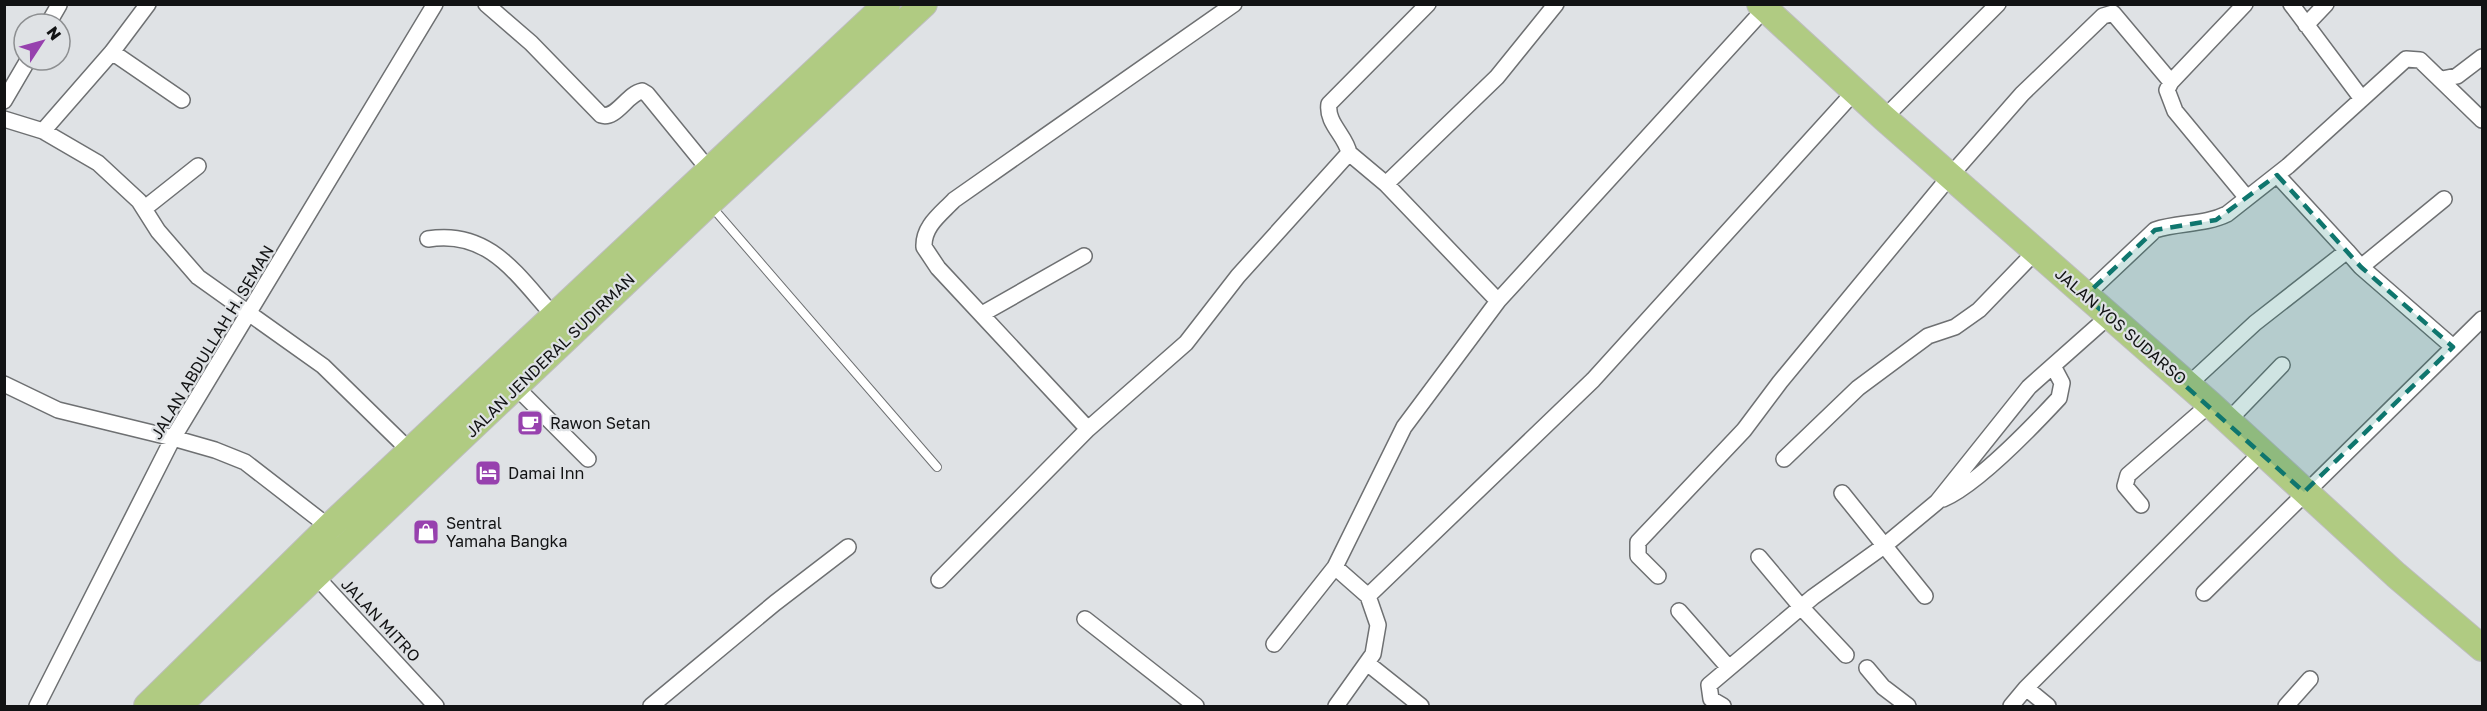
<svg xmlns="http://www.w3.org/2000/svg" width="2487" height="711" font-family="'Golos Text',sans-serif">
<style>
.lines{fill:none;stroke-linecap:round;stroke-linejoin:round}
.service-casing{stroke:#6e7072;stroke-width:10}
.minor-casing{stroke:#6e7072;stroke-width:18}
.trunk-casing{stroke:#bdbdbd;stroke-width:28}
.service{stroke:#fff;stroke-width:8}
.minor{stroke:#fff;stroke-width:15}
.trunk{stroke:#b0cb82;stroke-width:26}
.marked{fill:#0f766e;fill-opacity:0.2;stroke:#0f766e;stroke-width:4.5;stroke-dasharray:12 8;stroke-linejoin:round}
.labels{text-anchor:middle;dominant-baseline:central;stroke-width:4.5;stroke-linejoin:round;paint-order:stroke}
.street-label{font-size:16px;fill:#121314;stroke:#dfe2e5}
.poi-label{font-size:16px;fill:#121314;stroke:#dfe2e5;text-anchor:start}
</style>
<rect width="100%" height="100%" fill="#dfe2e5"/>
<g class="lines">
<defs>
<path id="service" d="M712,207L937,467"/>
<path id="minor" d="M486,4L531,43L601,115C616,120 627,94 642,91L647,94L709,170
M1428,4L1329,104C1326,123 1346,136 1349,153L1386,184L1498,301
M2245,4L2171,82L2167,90L2175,111L2247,198
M2291,4L2362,99
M48,24L59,5
M2306,25L2326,4
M112,52L182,100
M2442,79L2457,76L2482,57
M4,101L28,60
M1884,118L1998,4
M4,119L43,131L98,163L139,201L158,231L198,277L323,366L410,451
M43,131L112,52L148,4
M2277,175L2347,251
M1386,184L1497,77L1556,4
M145,208L198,166
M428,239C489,229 517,275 554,316
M2361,267L2453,347
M2085,296L2155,230C2178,222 2205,225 2227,214L2288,166L2406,59L2420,60L2482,120
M982,314L1084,256
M4,384L58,410L173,438L215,450L245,462L329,527
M2188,385L2255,323L2347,251L2361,267L2444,199
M517,388L588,459
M2228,421L2282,365
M1088,429L938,268L924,247C923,226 941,214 954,200L1234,4
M1784,459L1858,388L1928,336L1955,327L1979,310L2036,251
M1842,493L1925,596
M1943,499C1978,484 2032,427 2059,398L2062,383L2053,366
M2141,505L2125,486L2128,475L2210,404
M1759,557L1801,607L1846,655
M1335,567L1368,596L1378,625L1373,654L1336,706
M310,570L436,706
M1658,576L1638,556V542L1744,430L1780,382L1951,175L2022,94L2103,16L2113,13L2171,82
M939,580L1088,429L1186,343L1238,276L1349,153
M2204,593L2482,319
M1368,596L1593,380L1856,90
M1679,611L1729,668
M1085,619L1196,706
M1274,644L1335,567L1404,427L1498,301L1769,4
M1367,663L1421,706
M1867,668L1883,687L1908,706
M2026,688L2048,706
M37,706L173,438L435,4
M651,706L775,603L848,547
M1723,706L1711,699L1709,685L1813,597L1884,546L1937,502L2029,387L2109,316
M2011,706L2026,688L2262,452
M2286,706L2310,679"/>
<path id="trunk" d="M1760,4L1884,118L2210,404L2396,575L2482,648
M147,706L329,527L887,4
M178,706L709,203L924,4"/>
</defs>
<!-- service casing -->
<use href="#service" class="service-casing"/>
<!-- minor casing -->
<use href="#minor" class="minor-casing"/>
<!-- trunk casing -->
<use href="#trunk" class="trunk-casing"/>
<!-- service -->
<use href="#service" class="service"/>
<!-- minor -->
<use href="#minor" class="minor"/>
<!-- trunk -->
<use href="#trunk" class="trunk"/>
</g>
<!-- marked area -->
<path class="marked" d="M2277,175L2361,267L2453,347L2304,492L2085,296L2155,230L2216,220Z"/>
<!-- icons -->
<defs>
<symbol id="cafe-square" viewBox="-11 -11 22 22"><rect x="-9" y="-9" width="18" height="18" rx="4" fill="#9741ae" stroke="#dfe2e5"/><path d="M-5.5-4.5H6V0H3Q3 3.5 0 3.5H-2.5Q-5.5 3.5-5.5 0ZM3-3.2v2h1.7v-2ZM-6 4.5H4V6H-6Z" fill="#fff"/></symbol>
<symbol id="hotel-square" viewBox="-11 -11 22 22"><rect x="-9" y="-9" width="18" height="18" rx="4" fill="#9741ae" stroke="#dfe2e5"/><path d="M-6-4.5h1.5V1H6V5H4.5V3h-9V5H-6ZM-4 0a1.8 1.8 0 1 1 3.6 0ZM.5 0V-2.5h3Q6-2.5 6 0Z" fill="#fff"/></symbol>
<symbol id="shop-square" viewBox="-11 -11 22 22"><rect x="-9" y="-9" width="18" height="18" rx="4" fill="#9741ae" stroke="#dfe2e5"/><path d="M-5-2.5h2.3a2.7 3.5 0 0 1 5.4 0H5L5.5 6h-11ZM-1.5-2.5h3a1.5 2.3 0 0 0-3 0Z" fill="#fff"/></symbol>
</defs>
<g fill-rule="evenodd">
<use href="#cafe-square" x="515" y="408" width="30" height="30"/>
<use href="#hotel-square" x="473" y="458" width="30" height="30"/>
<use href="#shop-square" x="411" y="517" width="30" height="30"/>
</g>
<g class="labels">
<!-- street labels -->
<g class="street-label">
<text transform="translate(2121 326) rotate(41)">JALAN YOS SUDARSO</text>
<text transform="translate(212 342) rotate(-59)">JALAN ABDULLAH H. SEMAN</text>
<text transform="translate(550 355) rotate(-44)">JALAN JENDERAL SUDIRMAN</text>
<text transform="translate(381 620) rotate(47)">JALAN MITRO</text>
</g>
<!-- poi labels -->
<g class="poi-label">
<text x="550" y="423">Rawon Setan</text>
<text x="508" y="473">Damai Inn</text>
<text x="446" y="523">Sentral<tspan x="446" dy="18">Yamaha Bangka</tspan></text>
</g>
</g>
<!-- border -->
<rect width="2487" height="711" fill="none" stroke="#121314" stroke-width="12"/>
<!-- north arrow -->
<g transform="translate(42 42) rotate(54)"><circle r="28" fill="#dfe2e5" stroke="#8d8f91" stroke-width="1.5"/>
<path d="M0-4.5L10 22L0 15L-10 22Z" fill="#9741ae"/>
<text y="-9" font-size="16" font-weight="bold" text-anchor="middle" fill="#121314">N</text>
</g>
</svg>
